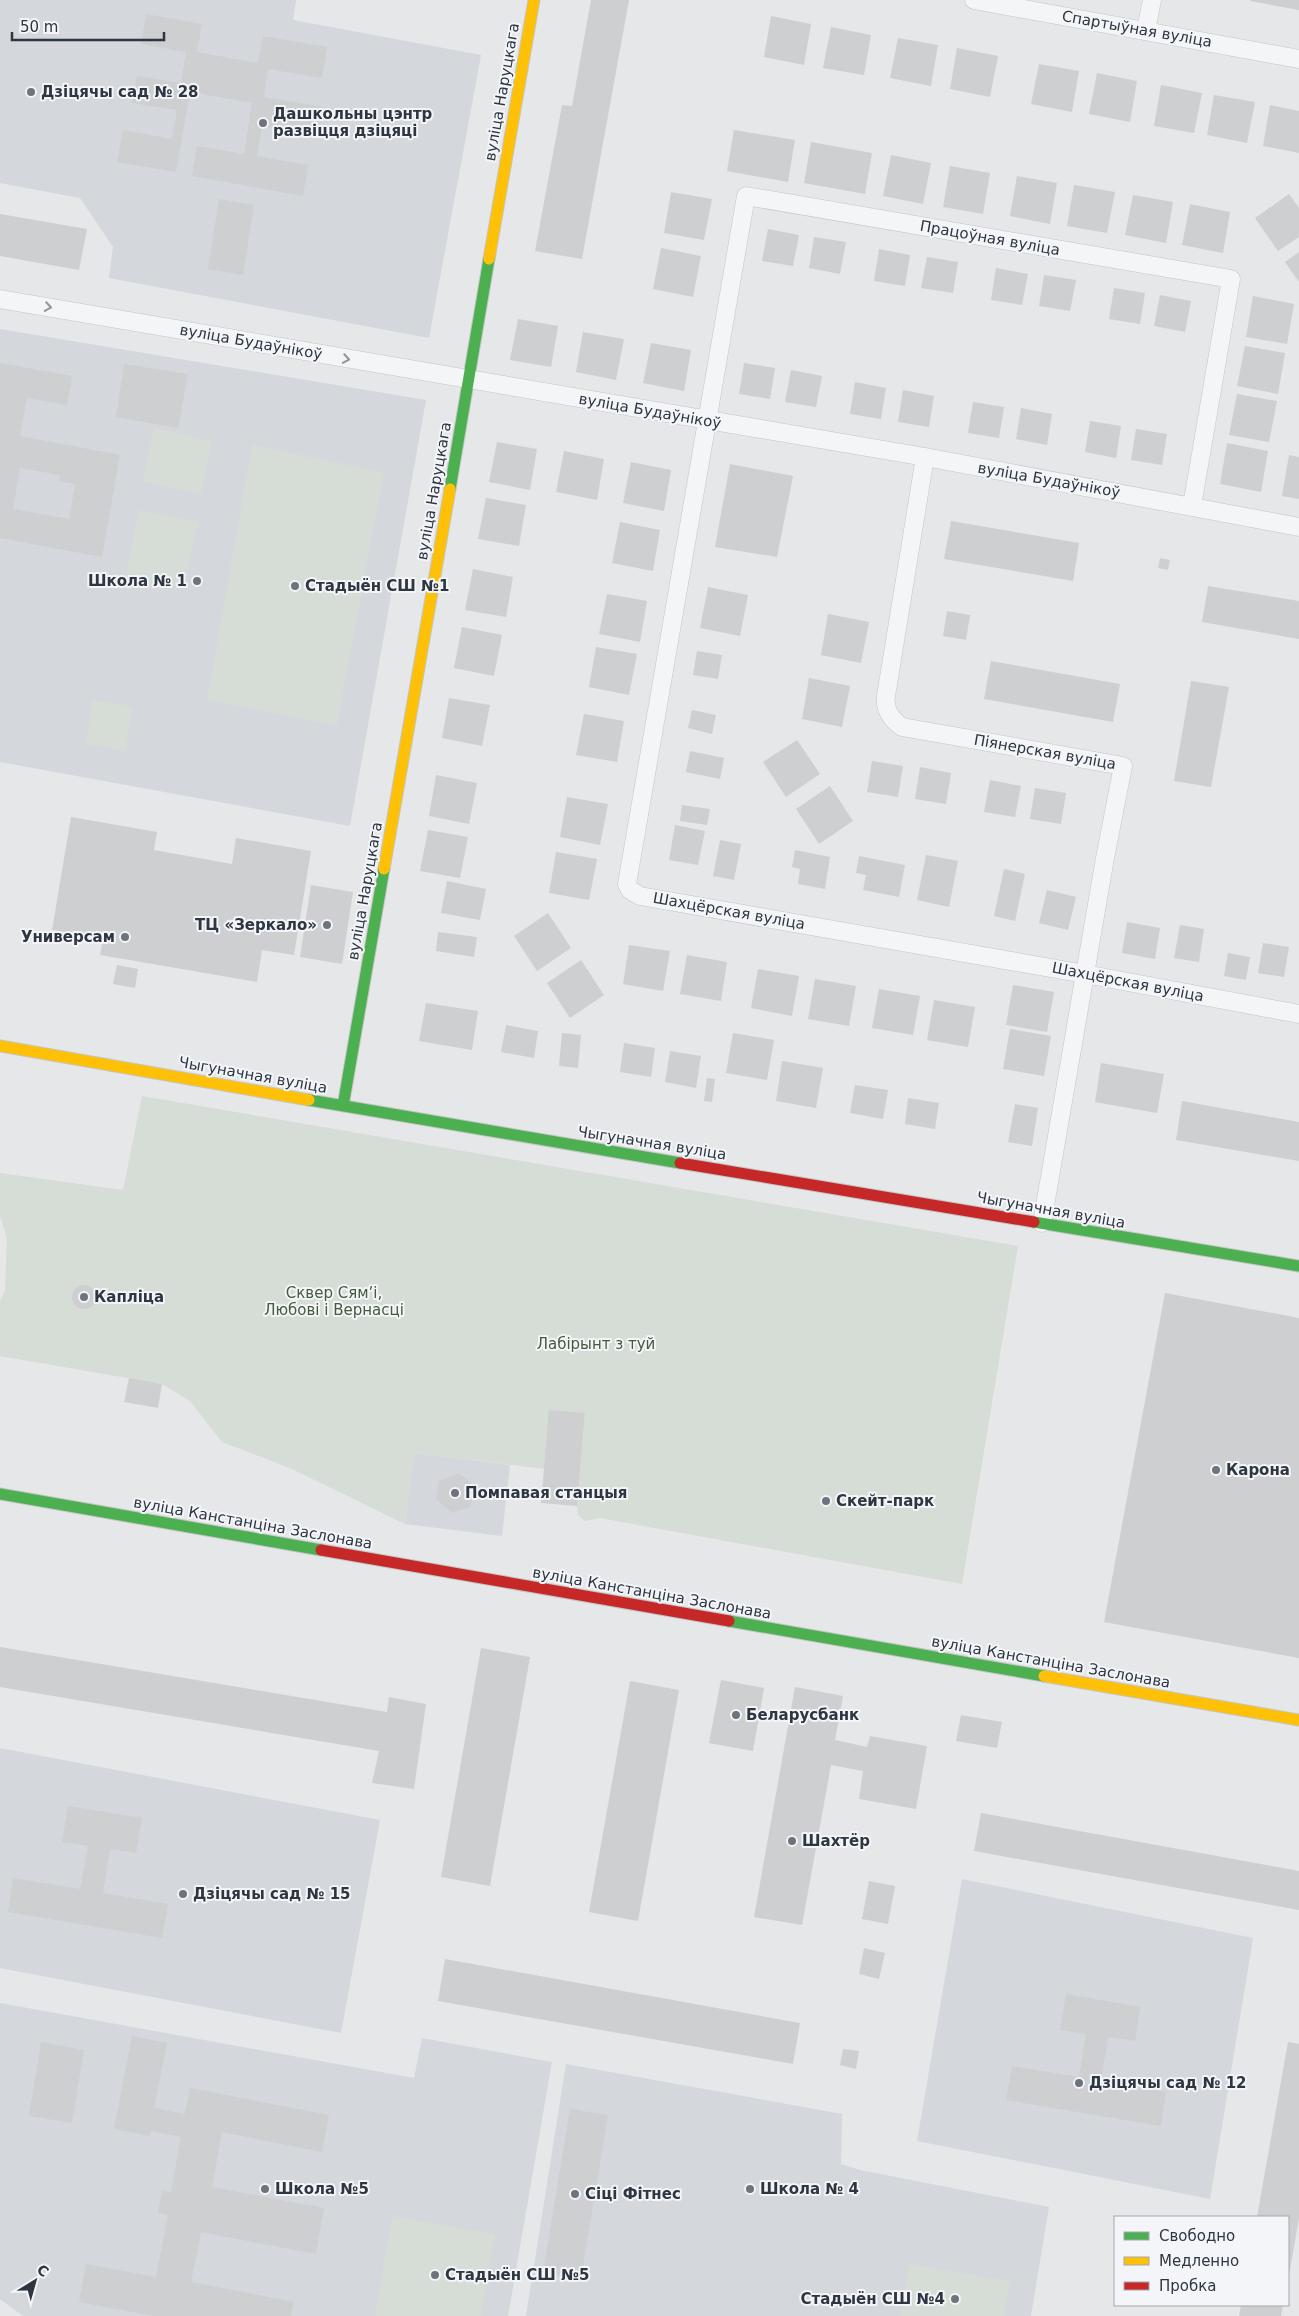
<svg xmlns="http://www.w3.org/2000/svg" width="1299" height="2316" font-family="'DejaVu Sans',sans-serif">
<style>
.built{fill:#d4d7dc}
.green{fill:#d6dcd6}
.building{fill:#cdcfd1;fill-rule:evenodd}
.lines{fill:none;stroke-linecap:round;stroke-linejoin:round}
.street-casing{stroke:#c3c5c7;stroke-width:19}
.fast-casing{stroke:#c3c5c7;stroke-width:13}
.slow-casing{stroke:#c3c5c7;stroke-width:13}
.jam-casing{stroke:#c3c5c7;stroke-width:13}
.street{stroke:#f4f5f6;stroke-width:18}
.fast{stroke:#4caf50;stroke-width:11}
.slow{stroke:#ffc107;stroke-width:11}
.jam{stroke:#c62828;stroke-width:11}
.oneway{stroke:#90969c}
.poi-dot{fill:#6d747c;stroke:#f3f5f8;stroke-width:2}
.labels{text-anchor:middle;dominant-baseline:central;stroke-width:4;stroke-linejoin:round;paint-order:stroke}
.street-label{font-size:15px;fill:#2d3641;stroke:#f3f5f8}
.poi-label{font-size:15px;font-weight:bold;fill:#2d3641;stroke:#f3f5f8;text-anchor:start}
.park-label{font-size:15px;fill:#445b3c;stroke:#f3f5f8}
</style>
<rect width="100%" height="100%" fill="#e5e7e9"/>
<!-- built -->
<path class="built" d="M0,0H296L293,20L481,55L429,338L109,278L113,247L80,198L0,183Z
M0,329L426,400L350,826L0,762Z
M414,1453L510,1465L502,1536L405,1524Z
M0,1748L380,1820L341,2033L0,1968Z
M962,1879L1253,1938L1210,2199L917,2141Z
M0,2003L414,2078L422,2038L552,2062L508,2316H23L0,2299Z
M566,2064L842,2114L841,2164L860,2170L1049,2207L1031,2316H526Z"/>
<!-- green -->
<path class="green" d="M154,428L212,441L201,494L143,482Z
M252,445L384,472L337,726L207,700Z
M139,510L198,522L184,588L125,577Z
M93,700L133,706L125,751L85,744Z
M142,1096L1018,1246L962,1584L600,1518L585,1521L578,1515L577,1506L585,1413L544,1469L414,1453L405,1524L290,1468L222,1442L190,1401L162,1384L0,1356V1301L5,1291L7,1238L0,1216V1173L123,1190Z
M392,2216L495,2234L481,2316H375Z
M909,2264L1010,2281L1004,2316H900Z"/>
<!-- building -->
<path class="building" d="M591,0H629L582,259L535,251L562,105L572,106Z
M1251,0H1299V10L1250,1Z
M146,14L202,24L197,52L258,63L263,36L327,47L322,78L268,69L264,97L323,107L318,136L262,126L257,156L308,165L303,196L192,176L197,146L244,154L252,103L190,92L176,172L117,162L123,130L172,139L177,110L132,103L137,76L181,83L186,52L141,44Z
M771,16L811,24L804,65L764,57Z
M831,27L871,35L864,75L823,68Z
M898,38L938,45L931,86L890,78Z
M957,48L998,56L990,97L950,89Z
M1039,64L1079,71L1072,112L1031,104Z
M1097,73L1137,81L1130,122L1089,114Z
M1161,85L1202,93L1194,133L1154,126Z
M1214,95L1255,102L1247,143L1207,135Z
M1270,105L1299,111V153L1263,146Z
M734,130L795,140L788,182L727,171Z
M811,142L872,153L865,194L804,183Z
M891,155L931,163L923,204L883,196Z
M950,166L990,173L983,214L943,207Z
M1017,176L1057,183L1050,224L1010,216Z
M1074,185L1115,192L1107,233L1067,226Z
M671,192L712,199L704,240L664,233Z
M1289,194L1299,208V237L1278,251L1255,218Z
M1133,195L1173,202L1166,243L1125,235Z
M219,199L254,205L243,275L208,269Z
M1190,204L1230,212L1223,253L1182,245Z
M0,214L87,229L79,270L0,256Z
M768,229L799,235L793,266L762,261Z
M814,237L846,242L840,274L809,268Z
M661,248L701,256L693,297L653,289Z
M879,249L910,255L905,286L874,281Z
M1299,252V282L1285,262Z
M927,257L958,262L953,293L921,288Z
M996,268L1028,274L1022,305L991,300Z
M1044,275L1076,280L1070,311L1039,306Z
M1114,288L1145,293L1140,324L1109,319Z
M1160,295L1191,301L1185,332L1154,326Z
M1253,296L1294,304L1287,344L1246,337Z
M518,319L558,326L551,367L510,360Z
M583,332L624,339L616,380L576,372Z
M651,343L691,350L684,391L643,383Z
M1245,346L1285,353L1278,394L1237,386Z
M0,363L72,376L67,405L27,398L20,436L120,455L102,557L0,538ZM20,468L60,475L59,481L75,484L69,519L13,509Z
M744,363L775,368L770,399L739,394Z
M124,364L188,374L178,428L116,417Z
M791,370L822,376L816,407L785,402Z
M855,382L886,388L881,419L850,414Z
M903,390L934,396L929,427L898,422Z
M1237,394L1277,401L1269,442L1229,435Z
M973,402L1004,407L999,438L968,433Z
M1021,408L1052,414L1047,445L1016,439Z
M1090,421L1121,426L1116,458L1085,452Z
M1136,429L1167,434L1162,465L1131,460Z
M497,442L537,449L530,490L489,482Z
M1227,443L1268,451L1261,492L1220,484Z
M564,451L604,459L597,500L556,492Z
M1289,455L1299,457V499L1282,496Z
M631,462L671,470L664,511L623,503Z
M730,464L793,476L777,557L715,547Z
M486,498L526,505L519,546L478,539Z
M951,521L1079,543L1073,581L944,559Z
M620,522L660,530L653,571L612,563Z
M1160,558L1170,560L1168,570L1158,568Z
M473,569L513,577L506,617L465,610Z
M1208,586L1299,601V639L1202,622Z
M708,587L748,595L740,636L700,628Z
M607,594L647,601L640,642L599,634Z
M947,611L970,615L966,640L943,636Z
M828,614L869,622L861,663L821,655Z
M462,627L502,635L494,676L454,668Z
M596,647L637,654L629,695L589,687Z
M697,651L722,655L718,679L693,675Z
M991,661L1120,684L1113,722L984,699Z
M809,678L850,686L842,727L802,719Z
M1191,681L1229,687L1211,787L1174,781Z
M449,698L490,705L482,746L442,738Z
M692,710L716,715L712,734L688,728Z
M584,714L624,721L617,762L576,755Z
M797,740L820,774L786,797L763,762Z
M690,751L724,758L720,779L686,772Z
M872,761L903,766L898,797L867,792Z
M920,767L951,773L946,804L915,799Z
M436,775L477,783L469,824L429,816Z
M990,780L1021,786L1015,817L984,812Z
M830,786L853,821L819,844L796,809Z
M1035,788L1066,793L1061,824L1030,819Z
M567,797L608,804L600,845L560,837Z
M682,805L710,809L707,825L680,821Z
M71,817L157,832L154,850L232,864L236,838L311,851L294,955L262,950L257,982L100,955L103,938L52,930Z
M675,825L705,831L698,865L669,860Z
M428,830L468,837L460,878L420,871Z
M720,840L741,844L734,880L713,876Z
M795,850L830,857L825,889L798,884L800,869L792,867Z
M556,852L597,859L589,900L549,893Z
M926,855L958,861L949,907L917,900Z
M859,856L905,865L899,897L863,890L866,875L856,873Z
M1004,869L1025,874L1015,921L994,916Z
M447,881L486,889L480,920L441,913Z
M311,885L353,892L342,964L300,957Z
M1047,890L1076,897L1068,930L1039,923Z
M548,913L571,948L537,971L514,936Z
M1127,922L1160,928L1155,959L1122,953Z
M1180,925L1204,929L1199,962L1174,958Z
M438,932L477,937L474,957L436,951Z
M1263,943L1289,947L1284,977L1258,973Z
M629,945L670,951L663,991L623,984Z
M1228,953L1250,957L1246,980L1224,976Z
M687,955L727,962L721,1001L680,994Z
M581,960L604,995L570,1018L547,983Z
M117,965L138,969L135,988L113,984Z
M758,969L799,976L792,1016L751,1008Z
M815,979L856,986L849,1026L808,1019Z
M1013,985L1054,992L1047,1032L1006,1025Z
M879,989L920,996L913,1035L872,1028Z
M934,1000L975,1007L968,1047L927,1040Z
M426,1003L478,1011L472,1050L419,1041Z
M506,1025L538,1031L534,1058L501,1052Z
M1010,1029L1051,1036L1044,1076L1003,1069Z
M562,1033L581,1035L578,1068L559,1066Z
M733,1033L774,1040L767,1080L726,1073Z
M624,1043L655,1048L651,1077L620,1072Z
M670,1051L701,1056L696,1088L665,1082Z
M782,1061L823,1068L816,1108L776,1101Z
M1101,1063L1164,1074L1157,1113L1095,1102Z
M707,1078L715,1079L712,1102L704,1101Z
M855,1085L888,1090L883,1119L850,1113Z
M908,1098L939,1103L935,1129L905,1124Z
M1182,1101L1299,1122V1161L1176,1140Z
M1015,1104L1038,1108L1032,1146L1008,1142Z
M72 1297a12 12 0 1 1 24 0a12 12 0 1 1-24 0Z
M1165,1293L1299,1318V1658L1104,1622Z
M129,1378L162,1384L158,1408L124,1402Z
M549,1410L585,1413L577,1506L541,1503Z
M459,1473L475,1487L470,1507L452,1513L436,1499L439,1481Z
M0,1647L387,1712L389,1697L426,1704L414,1789L372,1783L379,1751L0,1687Z
M481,1648L530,1657L490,1886L441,1877Z
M721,1680L764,1688L753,1751L709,1743Z
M630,1681L679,1690L638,1921L589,1912Z
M795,1687L843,1696L835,1740L867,1747L870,1736L927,1746L916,1809L859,1799L863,1771L831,1765L802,1925L754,1917Z
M961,1715L1002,1722L997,1748L956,1741Z
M68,1806L142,1818L136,1853L110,1849L103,1893L168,1904L162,1938L8,1912L13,1878L80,1889L88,1846L62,1842Z
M981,1813L1299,1871V1910L974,1851Z
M869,1881L895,1886L888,1924L862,1919Z
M864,1948L885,1953L879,1979L859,1974Z
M445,1959L800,2023L793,2064L438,2001Z
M1066,1994L1140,2007L1135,2041L1108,2037L1101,2081L1166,2092L1161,2126L1006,2100L1012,2066L1079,2077L1086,2034L1060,2030Z
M132,2036L167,2043L154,2108L185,2114L190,2088L329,2115L322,2152L222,2132L212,2187L324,2208L316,2254L201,2232L191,2282L294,2302L291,2316H153L79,2302L86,2264L156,2277L168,2215L158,2213L162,2190L171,2192L181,2137L151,2131L150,2136L114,2129Z
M41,2042L84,2050L72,2123L29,2116Z
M1288,2042L1299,2044V2218L1289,2275L1288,2217H1257Z
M843,2049L859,2051L856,2069L840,2065Z
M570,2109L608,2115L581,2278L543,2272Z
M1241,2305H1283L1281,2316H1239Z"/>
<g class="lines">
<defs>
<path id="street" d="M974,0L1299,59
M1146,30L1152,0
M0,299L925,457L1299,527
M925,457L886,696C884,710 891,719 902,727L1123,766L1105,858L1042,1223
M1192,506L1231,279L746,196L627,884L630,890L640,896L1085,974L1299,1014"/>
<path id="fast" d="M450,489L489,259
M309,1100L680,1163
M343,1106L384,869
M1034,1222L1299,1266
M0,1494L321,1550
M729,1621L1044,1676"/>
<path id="slow" d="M489,259L534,0
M384,869L450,489
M0,1046L309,1100
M1044,1676L1299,1720"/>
<path id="jam" d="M680,1163L1034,1222
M321,1550L729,1621"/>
</defs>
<!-- street casing -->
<use href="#street" class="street-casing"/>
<!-- fast casing -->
<use href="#fast" class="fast-casing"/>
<!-- slow casing -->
<use href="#slow" class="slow-casing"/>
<!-- jam casing -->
<use href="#jam" class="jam-casing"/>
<!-- street -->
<use href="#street" class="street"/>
<!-- fast -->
<use href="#fast" class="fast"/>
<!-- slow -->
<use href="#slow" class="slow"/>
<!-- jam -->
<use href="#jam" class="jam"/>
</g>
<!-- one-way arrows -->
<defs><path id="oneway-chevron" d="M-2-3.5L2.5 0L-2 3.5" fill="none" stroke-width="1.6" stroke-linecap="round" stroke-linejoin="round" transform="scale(1.25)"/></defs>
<g class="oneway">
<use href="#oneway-chevron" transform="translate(48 307) rotate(9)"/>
<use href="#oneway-chevron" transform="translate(346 359) rotate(10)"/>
</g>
<!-- markers -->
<g class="poi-dot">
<circle cx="31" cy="92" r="5"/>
<circle cx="263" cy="123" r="5"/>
<circle cx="197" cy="581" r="5"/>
<circle cx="295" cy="586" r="5"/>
<circle cx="327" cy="925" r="5"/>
<circle cx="125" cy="937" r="5"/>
<circle cx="84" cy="1297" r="5"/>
<circle cx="1216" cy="1470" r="5"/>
<circle cx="455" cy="1493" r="5"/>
<circle cx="826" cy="1501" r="5"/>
<circle cx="736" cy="1715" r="5"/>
<circle cx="792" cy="1841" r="5"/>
<circle cx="183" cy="1894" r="5"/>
<circle cx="1079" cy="2083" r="5"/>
<circle cx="265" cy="2189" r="5"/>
<circle cx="750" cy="2189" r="5"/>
<circle cx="575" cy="2194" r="5"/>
<circle cx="435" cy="2275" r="5"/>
<circle cx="955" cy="2299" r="5"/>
</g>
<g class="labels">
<!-- street labels -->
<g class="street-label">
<text transform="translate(1137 29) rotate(10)">Спартыўная вуліца</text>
<text transform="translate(502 92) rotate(-80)">вуліца Наруцкага</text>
<text transform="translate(990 238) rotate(10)">Працоўная вуліца</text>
<text transform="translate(251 342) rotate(10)">вуліца Будаўнікоў</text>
<text transform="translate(650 411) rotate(10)">вуліца Будаўнікоў</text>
<text transform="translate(1049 480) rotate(10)">вуліца Будаўнікоў</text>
<text transform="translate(434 491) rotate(-80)">вуліца Наруцкага</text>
<text transform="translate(1045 752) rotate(10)">Піянерская вуліца</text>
<text transform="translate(365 891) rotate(-80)">вуліца Наруцкага</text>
<text transform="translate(729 911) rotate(10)">Шахцёрская вуліца</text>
<text transform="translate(1128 982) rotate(11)">Шахцёрская вуліца</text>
<text transform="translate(253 1075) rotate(10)">Чыгуначная вуліца</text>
<text transform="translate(652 1143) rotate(9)">Чыгуначная вуліца</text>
<text transform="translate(1051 1210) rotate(10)">Чыгуначная вуліца</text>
<text transform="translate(253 1523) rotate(10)">вуліца Канстанціна Заслонава</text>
<text transform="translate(652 1593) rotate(10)">вуліца Канстанціна Заслонава</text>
<text transform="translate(1051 1662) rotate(10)">вуліца Канстанціна Заслонава</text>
</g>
<!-- poi labels -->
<g class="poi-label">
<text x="41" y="92">Дзіцячы сад № 28</text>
<text x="273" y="114">Дашкольны цэнтр<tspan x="273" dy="17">развіцця дзіцяці</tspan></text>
<text x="187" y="581" text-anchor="end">Школа № 1</text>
<text x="305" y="586">Стадыён СШ №1</text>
<text x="317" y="925" text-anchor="end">ТЦ «Зеркало»</text>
<text x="115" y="937" text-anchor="end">Универсам</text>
<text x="94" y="1297">Капліца</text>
<text x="1226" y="1470">Карона</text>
<text x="465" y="1493">Помпавая станцыя</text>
<text x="836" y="1501">Скейт-парк</text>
<text x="746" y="1715">Беларусбанк</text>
<text x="802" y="1841">Шахтёр</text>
<text x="193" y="1894">Дзіцячы сад № 15</text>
<text x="1089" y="2083">Дзіцячы сад № 12</text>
<text x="275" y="2189">Школа №5</text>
<text x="760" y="2189">Школа № 4</text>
<text x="585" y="2194">Сіці Фітнес</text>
<text x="445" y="2275">Стадыён СШ №5</text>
<text x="945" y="2299" text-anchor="end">Стадыён СШ №4</text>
</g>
<!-- park labels -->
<g class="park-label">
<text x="334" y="1293">Сквер Сямʼі,<tspan x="334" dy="17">Любові і Вернасці</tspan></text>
<text x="596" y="1344">Лабірынт з туй</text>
</g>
</g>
<!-- legend -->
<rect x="1114" y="2216" width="175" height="90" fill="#f3f5f8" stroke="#a4a9af"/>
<rect x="1124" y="2232" width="25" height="8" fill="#4caf50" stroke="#a4a9af"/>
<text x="1159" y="2241" font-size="15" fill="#2d3641">Свободно</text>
<rect x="1124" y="2257" width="25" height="8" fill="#ffc107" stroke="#a4a9af"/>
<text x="1159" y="2266" font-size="15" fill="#2d3641">Медленно</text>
<rect x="1124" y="2282" width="25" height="8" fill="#c62828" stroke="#a4a9af"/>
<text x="1159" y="2291" font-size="15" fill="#2d3641">Пробка</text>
<!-- north arrow -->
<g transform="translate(35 2281) rotate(37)" stroke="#f3f5f8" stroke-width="4" paint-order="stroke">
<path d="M0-4L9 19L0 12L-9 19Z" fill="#2d3641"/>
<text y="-8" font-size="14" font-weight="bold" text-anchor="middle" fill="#2d3641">С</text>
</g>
<!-- scale -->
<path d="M12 32v8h152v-8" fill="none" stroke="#2d3641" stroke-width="2.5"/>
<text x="20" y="32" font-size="15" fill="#2d3641" stroke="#f3f5f8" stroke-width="4" paint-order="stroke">50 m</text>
</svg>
